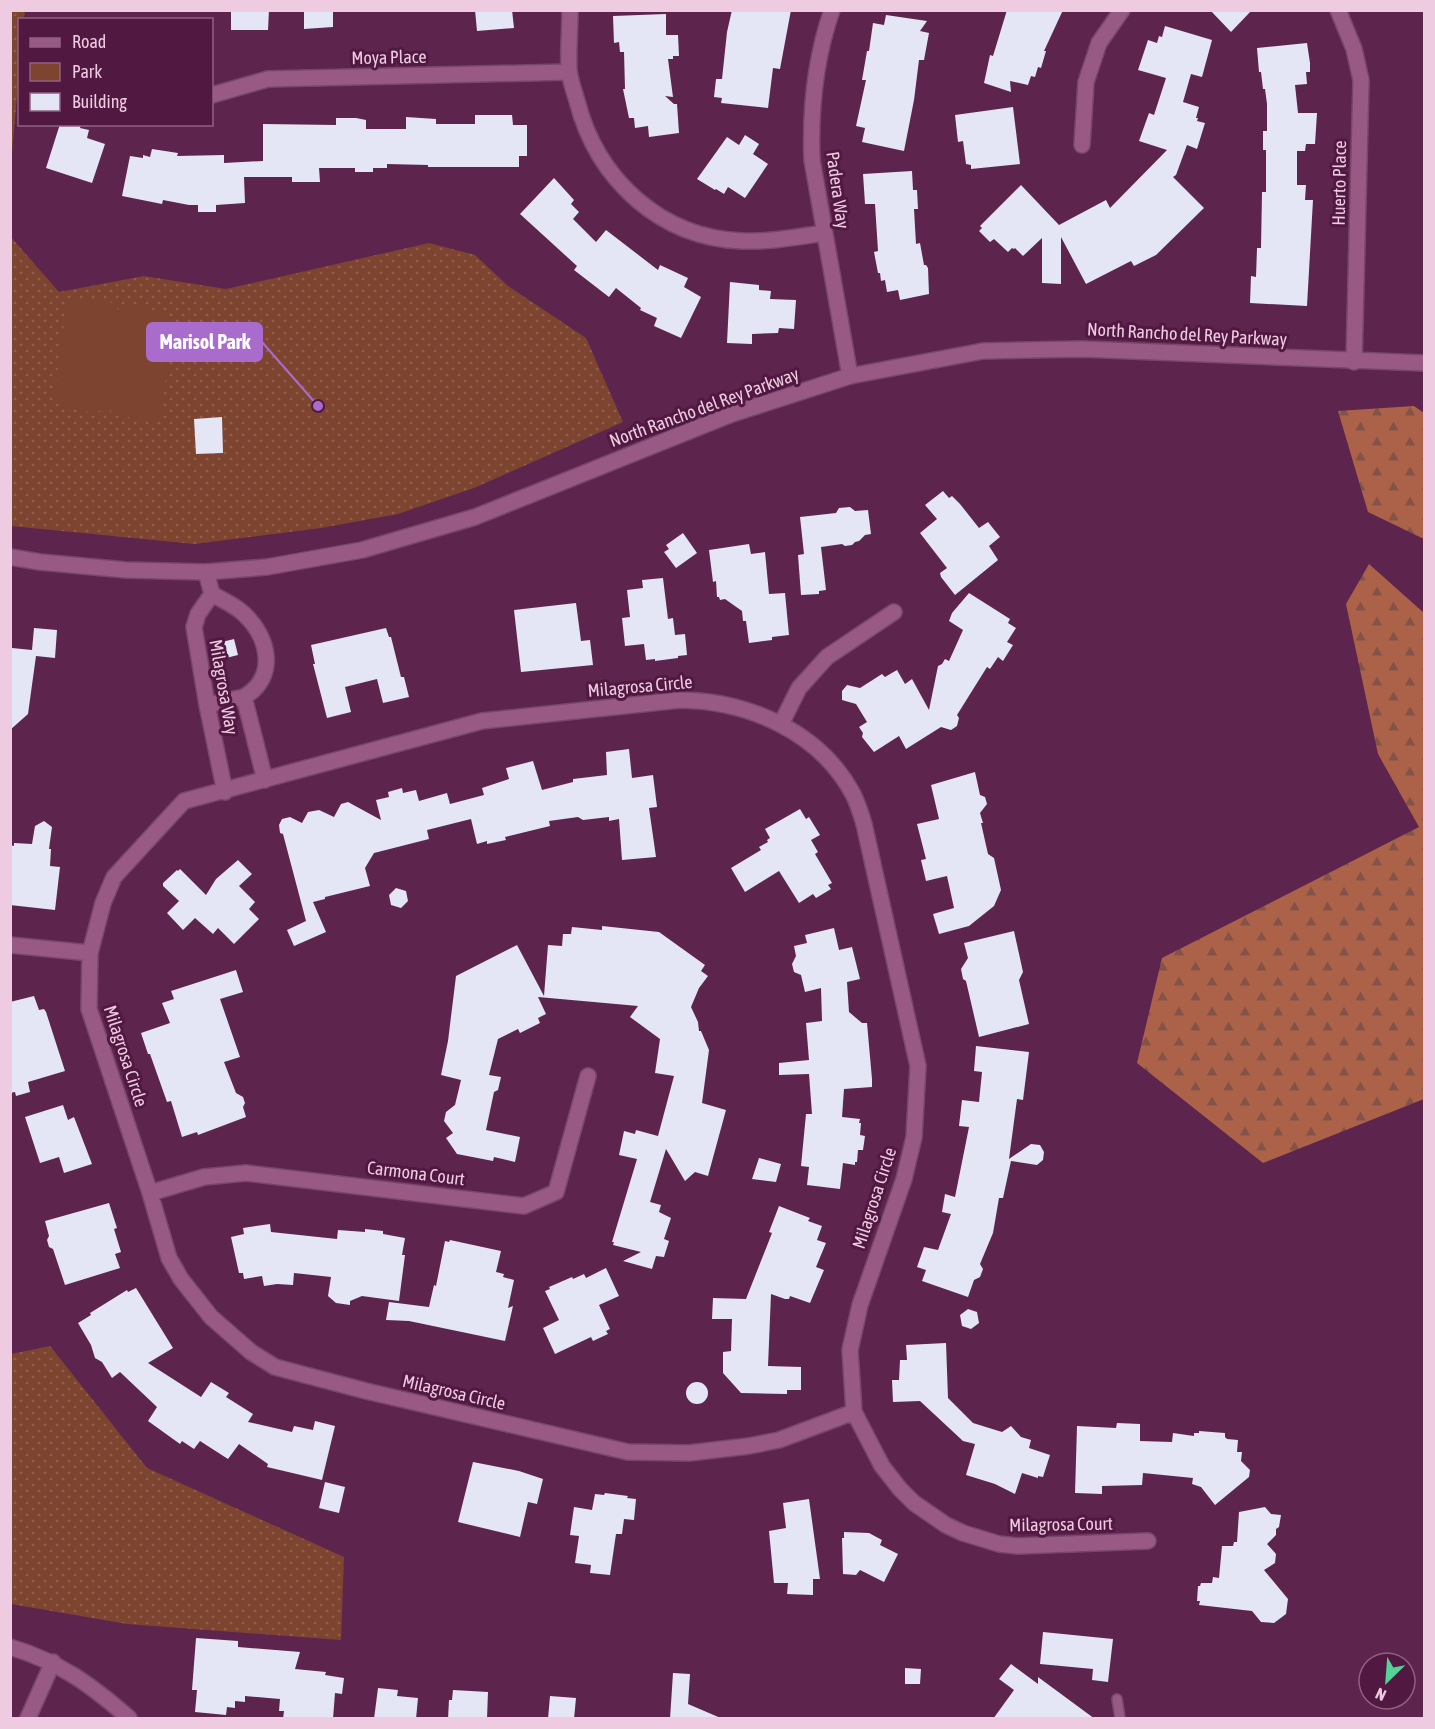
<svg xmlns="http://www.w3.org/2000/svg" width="1435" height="1729" font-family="'Asap Condensed',sans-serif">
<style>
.green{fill:url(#green-dots)}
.forest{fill:url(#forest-firs)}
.pitch{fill:#7d4430}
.building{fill:#e4e6f5}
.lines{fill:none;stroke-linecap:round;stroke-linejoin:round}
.service-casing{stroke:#78466b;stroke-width:12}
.minor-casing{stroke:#78466b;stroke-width:18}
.tertiary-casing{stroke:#78466b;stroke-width:18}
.service{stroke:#985a85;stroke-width:9}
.minor{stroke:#985a85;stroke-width:15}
.tertiary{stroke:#985a85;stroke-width:15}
.labels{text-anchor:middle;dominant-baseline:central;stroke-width:6;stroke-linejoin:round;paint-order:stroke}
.street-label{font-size:18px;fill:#eecbe1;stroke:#511942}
.leader{fill:none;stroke:#a96ccd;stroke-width:2}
.callout-dot{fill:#a96ccd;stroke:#511942;stroke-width:2}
.callout{fill:#a96ccd;stroke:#a96ccd;stroke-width:2}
.callout-label{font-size:20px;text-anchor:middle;font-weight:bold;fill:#fff}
</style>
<defs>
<pattern id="green-dots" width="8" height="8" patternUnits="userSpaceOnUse" patternTransform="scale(1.5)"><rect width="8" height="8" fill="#7d4430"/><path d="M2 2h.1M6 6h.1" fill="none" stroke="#905e4e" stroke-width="1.8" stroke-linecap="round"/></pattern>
<pattern id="forest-firs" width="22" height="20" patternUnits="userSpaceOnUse" patternTransform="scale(1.5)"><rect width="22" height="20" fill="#ac6249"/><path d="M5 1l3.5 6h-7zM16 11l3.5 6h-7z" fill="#845347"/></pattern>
</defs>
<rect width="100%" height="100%" fill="#5d244d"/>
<!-- green -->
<path class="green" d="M10,11H25L24,19L20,20L19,73L11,164Z
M10,236L59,292L144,276L226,289L429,243L475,255L508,286L586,338L623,422L474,488L398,514L321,528L194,544L11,526Z
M50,1346L147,1468L344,1557L341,1640L127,1624L11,1604V1354Z"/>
<!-- forest -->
<path class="forest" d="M1414,406L1424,413V539L1368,512L1338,411Z
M1369,564L1424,613V1099L1263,1163L1137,1063L1162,958L1419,827L1378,754L1346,604Z"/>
<!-- pitch -->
<path class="pitch" d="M74,299L112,303L120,312L130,306L166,312L173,323L161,412L151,420L114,415L107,406L96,413L61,407L54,398L66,309Z"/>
<!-- building -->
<path class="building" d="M231,10H269L268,30H231Z
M304,10H333V27L304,29Z
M475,10H512L514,28L477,31Z
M732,10H791L780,69L773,68L768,108L721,103L722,98L714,97L716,79H722L727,32Z
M1007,10H1063L1044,51H1046L1041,68L1038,67L1035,77L1031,76L1028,85L1010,81L1011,92L984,83L990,55L993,56Z
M1210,10H1252L1231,32Z
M666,14V35H678L679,56H673V59H668L673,97L665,96L674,104H677L679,133L649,137L648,126L635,128L634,118H629L623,89H625L624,52H620L619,42L614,43L613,16Z
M886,15L927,21L920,31L929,33L924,60H919L914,100L904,151L862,142L865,128L856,126L866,80H862L867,51H869L873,23L884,25Z
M1165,26L1212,40L1202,77L1191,74L1183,102L1199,107L1196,118H1198L1197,121L1205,123L1197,149L1187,145L1176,175L1173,177L1204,208L1156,255L1134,266L1131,261L1086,284L1061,237V284L1042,283V238L1023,256L1015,248L1014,249L1012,248L1008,252L994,239L990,242L979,231L982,228L980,226L1021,185L1059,225L1106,200L1110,208L1167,150L1139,141L1149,113L1154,115L1166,78L1138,70L1148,40L1157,43L1159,36L1162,37Z
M1307,43L1310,63V72H1306L1307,84L1295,85L1298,113H1317L1315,144H1306L1305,151H1297V185H1306L1305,200H1313L1307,306L1250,303L1251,276L1256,277L1257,248H1261L1262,192H1266V150H1263V131H1267V104L1265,89H1263L1261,72H1259L1257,48Z
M1013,107L1020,164L971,169V165L966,164L963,141L958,142L955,115Z
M475,115H512L513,125H527V156H519V167H428V165L387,164V168H373V172H355V168H319L320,182H292V177H244L245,203L216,205V212H198V205H189L163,200L162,204L122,196L130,156L143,158V155L150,157L152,149L178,153L177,156L224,155V163L263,161V124L336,125V118H356L366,120V129H406V117L436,119V124H475Z
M60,124H81L80,128L89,130L87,138L105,144L92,183L46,168Z
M745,135L759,144L753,154L768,164L745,198L728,187L724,194L716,189L715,190L697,179L727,137L739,145Z
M912,171L913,190H917L918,209H914L916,244L920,243L924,265H926L928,268L929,294L900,300L898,290L887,292L885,280L881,281L880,273H878L874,252L878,251L875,204H865L863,174Z
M554,178L574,200L571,204L579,212L573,219L596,242L606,230L658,270L660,265L688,278L684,287L701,297L681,338L654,326L657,318L640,310L641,308L616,288L609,297L574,270L577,266L520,214Z
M730,282L759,285V290L771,291L770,299L796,300L794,329L779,328L778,333L752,334V344L727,343Z
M222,417L223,453L196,454L194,419Z
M943,491L949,498L952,496L960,504L979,528L988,522L1000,537L989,546L998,560L955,595L941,577L940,573L947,568L920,533L937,519L925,505Z
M850,507L855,511L868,510L871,534L865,535L859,541L855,542L852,545L845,546L842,544L821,547L826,590L819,591V594L801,595L798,555L804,554L800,517L836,513L839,508Z
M683,533L697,553L676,568L664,552L669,549L666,545Z
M749,544L751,554L765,552L769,594L785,593L789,635L772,637V640L749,643L746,621H743L742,611L725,599L720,600L719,597H717L716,581L713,582L709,550Z
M663,578L668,619L673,618L675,635L685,634L687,655L678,656V658L655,661V659L646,660L644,644L625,646L622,618L630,617L627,590L643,588L642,580Z
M969,593L1010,619L1008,623L1016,628L1007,642L1013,645L1003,661L998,657L990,669L987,667L957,715L959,718L957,726L951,730L941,727L906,749L899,736L874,752L862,737L863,733L859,727L867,722L856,704L842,700V691L847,685L860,688L882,674L885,677L897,670L905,684L912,679L929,710L938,666L942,664L945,659L949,661L963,630L949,621L952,613Z
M576,603L581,641L590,640L593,665L521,672L514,610Z
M34,628L57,630L55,658L36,656L28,714L10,730L12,648L32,650Z
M386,628L389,637H391L401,677H404L409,697L383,703L377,679L345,687L351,712L327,718L313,664H315L311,645Z
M234,639L238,655L222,659L218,643Z
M629,749L632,778L653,775L657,807L649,808L656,857L622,860L619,819L609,821V817L583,820L578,817L549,821L550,826L505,837L506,840L487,844V841L477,844L471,819L427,830L429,839L374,853L365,868L370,886L325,897V899L313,902L326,932L294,946L287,930L306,921L283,834L280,833L279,825L282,819L290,817L302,823L308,812L319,810L334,817L341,804L348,802L381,820L376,800L389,797L388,792L402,788L403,793L416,790L419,801L447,793L450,804L484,795L482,788L509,779L506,768L533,761L542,790L573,782V779L607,775L606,752Z
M975,772L980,795L985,797L987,804L980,813L983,823H981L988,854L994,858L1001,890L994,906L969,926L939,934L933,914L954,908L947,876L926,881L921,860L926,859L917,824L939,819L931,785Z
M800,809L806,819L809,817L820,835L811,840L818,852L815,854L832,883L828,885L831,889L816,898L813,894L799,903L779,871L745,892L731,868L761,850L759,847L768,842L767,840L770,838L765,829Z
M44,821L52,827L49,849H51L50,866L60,867L55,910L10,905V845L14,846V843L32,844L35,826Z
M238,860L252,874L239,886L255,902L249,909L259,919L234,944L218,928L213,934L195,918L183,930L167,913L179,901L163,886V883L177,870L178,871L180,869L206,895L216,879Z
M396,888L406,891L408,901L401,908L391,905L389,895Z
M602,926L659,932L705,965L701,971L708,976L699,988L691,1007L698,1022L699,1031H701L709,1050L702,1103L726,1110L708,1176L695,1172L685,1181L666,1149L650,1202L661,1205L659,1212L671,1218L664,1239L669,1241L664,1257L656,1256L652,1269L623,1261L641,1252L613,1245L614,1242H612L637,1159L619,1155L624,1131L635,1134L636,1130L658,1136L674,1076L655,1073L660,1039L630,1017L638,1006L538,997L546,1014L538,1018L540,1023L520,1033L518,1029L498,1039L489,1075L501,1077L498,1090L494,1092L486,1130L520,1137L515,1162L494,1157L493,1161L457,1154L446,1138L453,1133L444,1121L446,1112L455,1105L461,1080L441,1075L448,1041L456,976L517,945L544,996L548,945L562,946L563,934H571L572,927L602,930Z
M834,928L839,950L852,947L860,979L847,982L849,1012L862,1023H867L872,1079V1087L844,1089L842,1117L860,1119L859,1123H861L860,1135L865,1136L863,1150H858L857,1162H855V1165L843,1163L840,1189L807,1185L809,1167L801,1166L806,1114H812L809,1074L779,1075V1063L809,1060L806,1023L822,1021L821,988L805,992L801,975L794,972L792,964L796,956L794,946L807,943L805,935Z
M1014,931L1023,972L1019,980L1029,1024L979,1037L966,981L963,979L961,969L968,958L964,943Z
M236,970L243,992L220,999L240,1057L224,1062L236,1093L243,1097L245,1103L243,1107L246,1117L198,1135L197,1132L182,1137L171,1101L167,1102L150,1054H148L141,1033L170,1023L162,1003L174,999L171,991Z
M34,996L39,1010L44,1009L46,1012L65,1071L28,1082L30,1092L16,1096L15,1092L10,1093V1002Z
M976,1046L1029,1052L1023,1100L1017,1099L1009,1159L1031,1144L1040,1145L1044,1152L1043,1160L1037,1165L1011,1161L1003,1198H999L993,1233L980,1264L983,1269L980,1277L974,1280L968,1297L922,1281L926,1270L917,1267L924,1247L938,1250L951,1214L942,1212L945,1194L955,1197L969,1127L959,1126L962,1100L979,1102L982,1072L974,1071Z
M63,1105L68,1120L74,1117L92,1164L64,1173L59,1157L40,1163L25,1117Z
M759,1158L781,1164L776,1182L752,1179Z
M109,1203L117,1228L114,1229L121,1252L115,1254L120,1268L65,1285L53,1249L49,1247L47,1240L49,1236L45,1221Z
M779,1206L810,1218L808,1221L822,1226L817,1240L826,1243L816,1267L824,1270L810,1303L790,1296L789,1299H785L771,1294L768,1366L801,1367V1390H787V1394L741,1393L723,1373V1352L731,1351L732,1319H712L713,1298L746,1299L772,1233L769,1232Z
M270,1224L271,1232L337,1239L338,1230L365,1232V1229L383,1231V1234L405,1238L402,1255H405L399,1301L362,1296L350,1301V1305L336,1303L328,1296L331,1277L294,1273L293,1285L277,1284L264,1286L262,1276L244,1279L243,1273H239L231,1237L244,1234L243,1228Z
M450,1240L501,1251L496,1272L504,1274L503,1277L514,1280L508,1308L513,1306L505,1341L409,1321L386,1320L389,1302L429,1307L434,1285L436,1286L445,1241L449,1242Z
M606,1268L619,1296L599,1305L610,1329L606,1331L608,1334L593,1341L591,1337L555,1354L543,1328L559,1320L545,1291L550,1289L549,1287L572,1277L573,1279L584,1274L586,1278Z
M136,1288L173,1348L148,1363L201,1397L211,1382L229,1393L226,1397L253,1414L248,1422L292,1432L294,1426L313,1430L315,1421L335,1426L322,1480L267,1467L268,1464L239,1444L228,1459L200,1441L194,1449L182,1441L180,1444L148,1421L157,1407L120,1372L112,1378L102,1362L95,1358L91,1345L78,1323L91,1315L90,1313L127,1290L128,1292Z
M968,1309L977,1312L979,1323L971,1329L962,1326L960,1315Z
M946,1343L948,1398L973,1423L1002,1432L1011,1426L1021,1437L1031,1440L1029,1448L1050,1455L1043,1477L1038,1476V1478L1022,1473L1015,1494L995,1484L966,1475L975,1444L963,1441L920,1401L893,1402L892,1380H899L900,1360H907L906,1345Z
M686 1393a11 11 0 1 1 22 0a11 11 0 1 1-22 0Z
M1117,1423L1140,1424V1441L1172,1442L1173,1433L1194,1436V1433H1199V1431L1225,1433V1437L1227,1439L1238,1440L1237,1452H1242L1241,1461L1250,1470L1249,1477L1215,1505L1201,1487L1192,1484L1193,1478L1143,1473L1142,1485L1102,1486V1494L1075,1493L1077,1426L1116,1428Z
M473,1462L519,1471L543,1479L537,1504L528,1502L520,1537L458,1522Z
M325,1482L345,1487L339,1513L319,1508Z
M605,1493L628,1496L627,1498L636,1499L634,1520L624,1519L622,1534H616L610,1575L590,1573L591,1565L575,1563L579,1536L570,1535L574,1507L592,1510L595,1494L604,1495Z
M809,1499L820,1579H813V1595L787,1594L788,1583H774L769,1531L786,1528L783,1503Z
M1265,1507L1271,1514L1281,1515L1279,1527L1276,1529V1535L1267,1544L1276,1554L1275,1563L1264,1570L1288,1599L1286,1614L1274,1623L1261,1622L1252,1611L1199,1605L1200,1601H1197L1198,1586H1200L1201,1583H1212L1213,1577L1219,1578L1222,1546H1233L1234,1542H1237L1239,1512Z
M844,1532L869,1533L882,1540L880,1545L898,1554L884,1582L860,1570L856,1575L843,1574L842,1538H844Z
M1043,1632L1113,1639L1108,1682L1092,1680L1093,1669L1040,1664Z
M196,1638L238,1641V1647L300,1652L295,1669L326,1672L325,1675L344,1678L342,1694L335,1693L333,1719H283L284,1711H279L280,1699L245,1696V1702L235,1701V1708L227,1707L226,1715L195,1712L197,1690H192Z
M1011,1664L1038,1684V1677L1095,1719H993L1014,1690L999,1679Z
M905,1668L921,1669L920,1684H905Z
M673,1673L690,1674L688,1704L723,1719H670Z
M378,1688L398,1690L397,1696L418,1698L416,1719H374Z
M453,1690L488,1692L487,1719H448L449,1700H452Z
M550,1696L576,1698L574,1719H548Z"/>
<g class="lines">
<defs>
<path id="service" d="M1117,1699L1120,1718"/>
<path id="minor" d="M570,10C570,30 568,50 569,70C570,80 574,91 577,101C597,179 660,238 742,241C770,242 797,237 824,233
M832,10C815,59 810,109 812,160L850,376
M1338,10L1354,49L1361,80L1354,362
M212,95L268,79L569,72
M1082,145L1086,82L1099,43L1122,10
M206,572L212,594L198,614L194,627L207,705L225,792
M212,594C222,600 235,605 244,614C269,637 278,677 244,697L265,780
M207,705L244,697
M781,724L799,688L827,657L894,612
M10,945L90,953
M150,1193L204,1177L246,1173L524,1206L556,1192L588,1076
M854,1412L779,1440L749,1446L689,1453L628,1452L366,1391L275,1367L251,1352L211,1317L181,1279L169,1258L150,1193L89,1009L90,953L103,903L114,877L184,801L482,721L680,700C748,701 819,731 853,794C858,804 861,814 864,824L918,1066L914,1137L904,1179L860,1305L850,1350L854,1412L882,1466L900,1489L914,1503L946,1525L963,1533L999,1544L1018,1546L1148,1541
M10,1647C60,1662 91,1685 129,1718
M28,1718L53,1662"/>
<path id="tertiary" d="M10,557L40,562L126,570L206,572L267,567L362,550L475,517L732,414L850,376L983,351L1082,349L1424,363"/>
</defs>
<!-- service casing -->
<use href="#service" class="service-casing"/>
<!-- minor casing -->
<use href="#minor" class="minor-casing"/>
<!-- tertiary casing -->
<use href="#tertiary" class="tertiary-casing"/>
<!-- service -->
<use href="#service" class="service"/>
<!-- minor -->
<use href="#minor" class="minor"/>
<!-- tertiary -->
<use href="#tertiary" class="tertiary"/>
</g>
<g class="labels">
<!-- street labels -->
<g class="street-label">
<text transform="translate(389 57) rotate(-1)">Moya Place</text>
<text transform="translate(1339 183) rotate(-89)">Huerto Place</text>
<text transform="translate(838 190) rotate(82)">Padera Way</text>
<text transform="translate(1187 334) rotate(3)">North Rancho del Rey Parkway</text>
<text transform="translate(704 407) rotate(-20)">North Rancho del Rey Parkway</text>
<text transform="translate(640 686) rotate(-5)">Milagrosa Circle</text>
<text transform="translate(224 687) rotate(80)">Milagrosa Way</text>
<text transform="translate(126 1056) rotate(72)">Milagrosa Circle</text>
<text transform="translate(416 1173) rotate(7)">Carmona Court</text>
<text transform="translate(874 1198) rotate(-72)">Milagrosa Circle</text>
<text transform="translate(454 1392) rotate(13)">Milagrosa Circle</text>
<text transform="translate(1061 1524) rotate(-1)">Milagrosa Court</text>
</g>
</g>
<!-- callouts -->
<path class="leader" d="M318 406L262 342"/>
<circle class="callout-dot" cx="318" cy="406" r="6"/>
<rect class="callout" x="147" y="323" width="115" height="38" rx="6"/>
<g class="callout-label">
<text x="205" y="349">Marisol Park</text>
</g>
<!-- border -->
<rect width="1435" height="1729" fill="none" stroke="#eecbe1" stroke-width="24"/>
<!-- legend -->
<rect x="18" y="18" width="195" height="108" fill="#511942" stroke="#906082" stroke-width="1.5"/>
<rect x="30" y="38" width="30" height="9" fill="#985a85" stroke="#906082" stroke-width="1.5"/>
<text x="72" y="48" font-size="18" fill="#eecbe1">Road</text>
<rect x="30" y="63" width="30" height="18" fill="#7d4430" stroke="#906082" stroke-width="1.5"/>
<text x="72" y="78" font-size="18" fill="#eecbe1">Park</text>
<rect x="30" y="93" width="30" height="18" fill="#e4e6f5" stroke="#906082" stroke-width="1.5"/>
<text x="72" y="108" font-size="18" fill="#eecbe1">Building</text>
<!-- north arrow -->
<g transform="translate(1387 1681) rotate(205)"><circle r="28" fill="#511942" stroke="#906082" stroke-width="1.5"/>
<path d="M0-4.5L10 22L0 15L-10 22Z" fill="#53d396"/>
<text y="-9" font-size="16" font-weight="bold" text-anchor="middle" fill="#eecbe1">N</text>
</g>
</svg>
